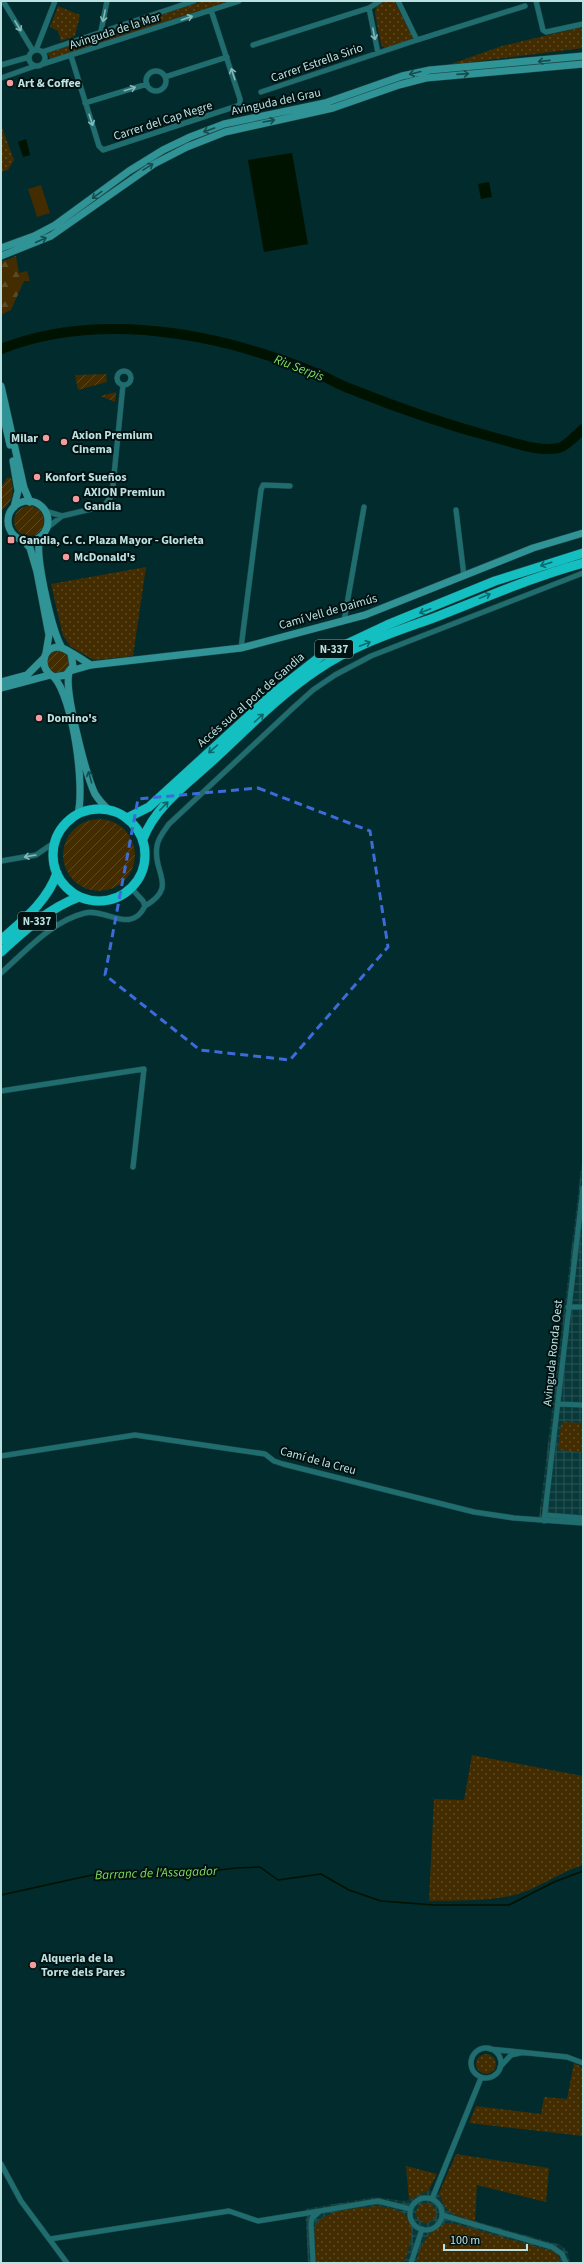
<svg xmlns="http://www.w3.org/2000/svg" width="584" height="2264" font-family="'Source Sans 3',sans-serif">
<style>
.industrial{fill:url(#industrial-grid)}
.grass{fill:url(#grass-dots)}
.forest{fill:url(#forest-firs)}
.garden{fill:url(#garden-furrows)}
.pitch{fill:#432c00}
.water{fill:#001200}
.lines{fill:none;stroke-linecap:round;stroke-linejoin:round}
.stream{stroke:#001200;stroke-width:1.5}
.river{stroke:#001200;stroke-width:10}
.minor-casing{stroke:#1f4849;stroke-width:6}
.secondary-casing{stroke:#1f4849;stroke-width:8}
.trunk-casing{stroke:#1f4849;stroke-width:10}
.minor{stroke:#1f6d6f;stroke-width:5}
.secondary{stroke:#309395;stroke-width:7}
.trunk{stroke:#14bfc2;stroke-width:9}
.oneway{stroke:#86b8b9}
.oneway2{stroke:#164c4d}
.oneway3{stroke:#0a686a}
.marked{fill:none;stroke:#3d6bda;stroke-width:3;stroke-dasharray:8 5;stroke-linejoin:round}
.poi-dot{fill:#f59b9e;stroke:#001212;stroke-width:1.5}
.labels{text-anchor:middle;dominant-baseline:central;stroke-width:4;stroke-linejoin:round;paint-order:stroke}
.shield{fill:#001212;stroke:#84a2a3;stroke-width:1}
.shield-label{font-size:11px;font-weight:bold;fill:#bde0e1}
.street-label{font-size:12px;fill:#bde0e1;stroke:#001212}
.poi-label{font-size:12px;font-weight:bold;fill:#bde0e1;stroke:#001212;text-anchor:start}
.water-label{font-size:13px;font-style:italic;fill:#81de57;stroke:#001212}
</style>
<defs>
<pattern id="industrial-grid" width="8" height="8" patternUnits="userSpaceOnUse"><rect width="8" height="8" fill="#083839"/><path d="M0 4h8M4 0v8" fill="none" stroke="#2a5455"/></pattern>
<pattern id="grass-dots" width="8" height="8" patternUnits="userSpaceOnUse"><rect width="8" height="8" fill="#432c00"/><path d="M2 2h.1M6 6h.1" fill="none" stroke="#5c4a25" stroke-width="1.8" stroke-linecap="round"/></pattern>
<pattern id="forest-firs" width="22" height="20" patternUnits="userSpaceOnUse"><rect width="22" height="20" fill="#432c00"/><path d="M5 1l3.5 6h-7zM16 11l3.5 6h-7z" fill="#5c4a25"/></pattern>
<pattern id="garden-furrows" width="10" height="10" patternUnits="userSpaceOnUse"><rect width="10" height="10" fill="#432c00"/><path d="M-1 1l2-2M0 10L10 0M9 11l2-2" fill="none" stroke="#5c4a25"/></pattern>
</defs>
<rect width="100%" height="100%" fill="#012b2c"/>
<!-- industrial -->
<path class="industrial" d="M583,1153V1521L539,1518Z
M429,2190L439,2193L442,2203L457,2216L561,2245L568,2252L570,2263H308L305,2209L375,2197L405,2201Z"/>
<!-- grass -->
<path class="grass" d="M203,1H229L51,59L47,53Z
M385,1H394L413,37L412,40L386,49L381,45L375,13L376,6Z
M58,6L80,15L75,36L61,41L58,31L50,27Z
M583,27V48L448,65L502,46Z
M1,125L14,160L8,170L1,172Z
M146,567L133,656L94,660L71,647L63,636L51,584Z
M563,1422L583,1423V1452L558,1450L561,1425Z
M472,1755L583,1776V1865C560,1872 541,1887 518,1894C490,1902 458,1900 429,1901L434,1799L464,1800Z
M476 2064a10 10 0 1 1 20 0a10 10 0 1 1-20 0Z
M574,2063L583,2068V2136L469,2123L476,2106L541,2114L544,2097L567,2099Z
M456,2154L549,2168L546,2202L477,2185L475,2221C454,2215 446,2215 439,2193Z
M406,2166L437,2174L429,2190L409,2200Z
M416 2213a10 10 0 1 1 20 0a10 10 0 1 1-20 0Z
M377,2206C384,2207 392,2208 399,2211C420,2220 409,2248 404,2263H316C316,2252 313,2238 315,2228C319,2209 361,2208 377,2206Z
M452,2223L555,2252L562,2263H416C421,2244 430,2224 452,2223Z"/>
<!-- forest -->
<path class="forest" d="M16,256L19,273L27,271L30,281H24L11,310L1,315V262Z"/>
<!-- garden -->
<path class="garden" d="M106,374L107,382L78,390L75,375Z
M116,392L115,402L100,396Z
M7,478H11C14,492 14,501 1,511V487Z
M14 521a15 15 0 1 1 30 0a15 15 0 1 1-30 0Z
M47 662a11 11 0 1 1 22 0a11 11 0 1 1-22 0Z
M63 855a36 36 0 1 1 72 0a36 36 0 1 1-72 0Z"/>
<!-- pitch -->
<path class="pitch" d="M41,185L50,213L37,217L28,189Z"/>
<!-- water -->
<path class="water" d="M275,96L276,102L261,105L260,99Z
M26,139L30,155L23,157L18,142Z
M292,153L308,244L264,252L248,160Z
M489,182L492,197L481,199L478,184Z"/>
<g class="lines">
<!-- stream -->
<path class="stream" d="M1,1895L92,1875H175L236,1868L260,1867L278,1880L321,1874L349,1890L381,1901L435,1905H509L554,1882L583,1871"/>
<!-- river -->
<path class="river" d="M1,349C74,320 159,326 233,345C262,353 290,362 318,374C329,378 339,385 351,389C398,408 447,425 496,438C516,443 538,452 559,448C567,446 577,434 583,429"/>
<defs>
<path id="minor" d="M3,1L33,51
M380,1L369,8L378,53L417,40L398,1
M536,1L543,30L546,32L583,24
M101,31L107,1
M417,40L525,6
M253,45L369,8
M29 58a8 8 0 1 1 16 0a8 8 0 1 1-16 0Z
M36,50L55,1
M42,52L194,1
M71,56L99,146L103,150L240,105V99L211,10
M43,64L239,1
M1,65L29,57
M146 81a10 10 0 1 1 20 0a10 10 0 1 1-20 0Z
M165,77L227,57
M1,78L35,66
M261,92L378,53
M85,103L147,84
M117 378a7 7 0 1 1 14 0a7 7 0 1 1-14 0Z
M456,510L464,576
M45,511L62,516
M47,528L62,516L104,506L112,495L123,385
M344,621L364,507
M241,648L261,490L263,485L290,486
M1,861L36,855L55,842
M145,906C179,886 152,873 157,846C158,838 164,831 169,824L293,708L313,690L335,675L371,656L583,573
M1,973C26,951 52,921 85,913C106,908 131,935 145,906L143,901L132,889
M1,1091L144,1069L133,1167
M568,1307H583
M558,1404L583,1405
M1,1456L135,1435L265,1454L274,1461L283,1464L474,1512L514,1518L583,1523
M545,1515L583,1518
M544,1521L583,1188
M471 2063a15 15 0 1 1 30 0a15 15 0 1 1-30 0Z
M490,2049L567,2057L583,2063
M500,2067L511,2055L520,2053
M1,2164L21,2201L67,2263
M410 2214a16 16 0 1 1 32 0a16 16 0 1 1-32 0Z
M432,2199L481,2078
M442,2215L552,2247L562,2254L566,2263
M50,2239L229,2211L258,2221L320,2211
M313,2263L311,2224L312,2218L320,2211L378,2201L410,2209
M411,2263L422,2229"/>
<path id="secondary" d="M1,248L34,236L55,225L129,171L163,150L190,137L224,124L325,103L402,76L430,70L583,56
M1,256L51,236L154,164L187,147L225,132L333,108L399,85L426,78L583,64
M1,386L24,488L30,502
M1,406L10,445
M13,461L18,491L14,507
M8 521a20 20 0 1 1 40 0a20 20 0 1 1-40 0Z
M40,537C34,554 52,631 62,648
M24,541L30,548L37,572L49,635L46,653
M71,654L73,666L66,675L54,677C39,670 41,647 59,647C66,648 84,661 91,665
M70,671L91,665L241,648L365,615L533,548L583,533
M69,673C64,691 86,775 95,794C99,800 103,805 109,810
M54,677C73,699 85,785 78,814
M1,682L27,675L44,658
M1,688L50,675"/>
<path id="trunk" d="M53 855a46 46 0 1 1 92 0a46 46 0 1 1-92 0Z
M127,818L149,807L275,692L321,656L387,625L495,581L583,553
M143,839C155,807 186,785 210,763C245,731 278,696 317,670C353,645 395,632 436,617C485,598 532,577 583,563
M1,940C22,921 47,902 57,873
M1,952C24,931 49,908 79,897"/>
</defs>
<!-- minor casing -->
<use href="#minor" class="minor-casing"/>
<!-- secondary casing -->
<use href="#secondary" class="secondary-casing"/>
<!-- trunk casing -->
<use href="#trunk" class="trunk-casing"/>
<!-- minor -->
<use href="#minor" class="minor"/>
<!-- secondary -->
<use href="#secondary" class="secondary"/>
<!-- trunk -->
<use href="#trunk" class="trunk"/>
</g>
<!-- one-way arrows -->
<defs><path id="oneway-shaft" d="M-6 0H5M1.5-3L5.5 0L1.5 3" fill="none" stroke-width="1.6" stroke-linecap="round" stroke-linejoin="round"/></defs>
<g class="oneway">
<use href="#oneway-shaft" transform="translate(104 16) rotate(101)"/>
<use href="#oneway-shaft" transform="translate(187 18) rotate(-19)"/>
<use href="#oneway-shaft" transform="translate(18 26) rotate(59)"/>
<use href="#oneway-shaft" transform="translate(374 34) rotate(79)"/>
<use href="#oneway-shaft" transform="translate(233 74) rotate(-108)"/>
<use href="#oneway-shaft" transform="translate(130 89) rotate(-18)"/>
<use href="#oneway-shaft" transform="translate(91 120) rotate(72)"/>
<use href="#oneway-shaft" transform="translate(30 856) rotate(170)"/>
</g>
<g class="oneway2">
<use href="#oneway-shaft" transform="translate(544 61) rotate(174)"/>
<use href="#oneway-shaft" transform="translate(415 73) rotate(166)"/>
<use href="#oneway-shaft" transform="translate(463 74) rotate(-4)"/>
<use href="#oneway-shaft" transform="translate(269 121) rotate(-10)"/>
<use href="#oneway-shaft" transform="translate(209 130) rotate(161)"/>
<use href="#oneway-shaft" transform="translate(148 167) rotate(-32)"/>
<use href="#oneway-shaft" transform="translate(97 195) rotate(144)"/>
<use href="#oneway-shaft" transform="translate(41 240) rotate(-24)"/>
<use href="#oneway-shaft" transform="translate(90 777) rotate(-106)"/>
</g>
<g class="oneway3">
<use href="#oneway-shaft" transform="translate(546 564) rotate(162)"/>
<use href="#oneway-shaft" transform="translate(485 596) rotate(-22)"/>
<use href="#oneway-shaft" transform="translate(425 611) rotate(159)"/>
<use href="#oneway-shaft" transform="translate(365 644) rotate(-22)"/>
<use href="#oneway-shaft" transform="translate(259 718) rotate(-42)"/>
<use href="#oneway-shaft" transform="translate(213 749) rotate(138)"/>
<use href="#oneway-shaft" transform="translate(164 806) rotate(-46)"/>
</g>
<!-- marked area -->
<path class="marked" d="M258,788L370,831L388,947L290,1060L200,1050L105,975L138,799Z"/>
<!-- markers -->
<g class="poi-dot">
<circle cx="10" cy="83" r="4"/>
<circle cx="46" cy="438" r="4"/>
<circle cx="64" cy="442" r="4"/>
<circle cx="37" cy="477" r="4"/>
<circle cx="76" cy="499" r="4"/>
<rect x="7" y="536" width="8" height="8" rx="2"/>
<circle cx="66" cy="557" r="4"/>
<circle cx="39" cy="718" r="4"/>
<circle cx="33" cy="1965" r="4"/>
</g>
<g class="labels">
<!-- shield labels -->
<g class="shield">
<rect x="315" y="640" width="38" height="18" rx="3"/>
<rect x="18" y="912" width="38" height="18" rx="3"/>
</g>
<g class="shield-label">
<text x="334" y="649">N-337</text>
<text x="37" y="921">N-337</text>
</g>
<!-- street labels -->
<g class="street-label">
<text transform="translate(115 31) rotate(-18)">Avinguda de la Mar</text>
<text transform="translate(317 63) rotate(-19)">Carrer Estrella Sirio</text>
<text transform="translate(276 102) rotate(-12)">Avinguda del Grau</text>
<text transform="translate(163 121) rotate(-18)">Carrer del Cap Negre</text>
<text transform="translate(328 612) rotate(-16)">Camí Vell de Daimús</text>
<text transform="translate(251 700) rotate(-41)">Accés sud al port de Gandia</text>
<text transform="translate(553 1353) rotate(-84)">Avinguda Ronda Oest</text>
<text transform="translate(318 1461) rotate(15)">Camí de la Creu</text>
</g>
<!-- poi labels -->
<g class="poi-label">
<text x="18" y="83">Art &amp; Coffee</text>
<text x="72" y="435">Axion Premium<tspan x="72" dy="14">Cinema</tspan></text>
<text x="38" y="438" text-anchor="end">Milar</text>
<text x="45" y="477">Konfort Sueños</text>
<text x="84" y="492">AXION Premiun<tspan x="84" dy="14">Gandia</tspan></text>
<text x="19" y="540">Gandia, C. C. Plaza Mayor - Glorieta</text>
<text x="74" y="557">McDonald's</text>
<text x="47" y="718">Domino's</text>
<text x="41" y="1958">Alqueria de la<tspan x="41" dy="14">Torre dels Pares</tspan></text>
</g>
<!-- water labels -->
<g class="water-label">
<text transform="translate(299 368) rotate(21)">Riu Serpis</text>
<text transform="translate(156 1873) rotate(-2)">Barranc de l'Assagador</text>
</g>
</g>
<!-- border -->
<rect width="584" height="2264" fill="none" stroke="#bde0e1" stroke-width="4"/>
<!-- scale -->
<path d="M444 2244v6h83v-6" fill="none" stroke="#bde0e1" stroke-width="2"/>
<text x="450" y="2244" font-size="12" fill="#bde0e1" stroke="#001212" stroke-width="3" paint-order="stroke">100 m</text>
</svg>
